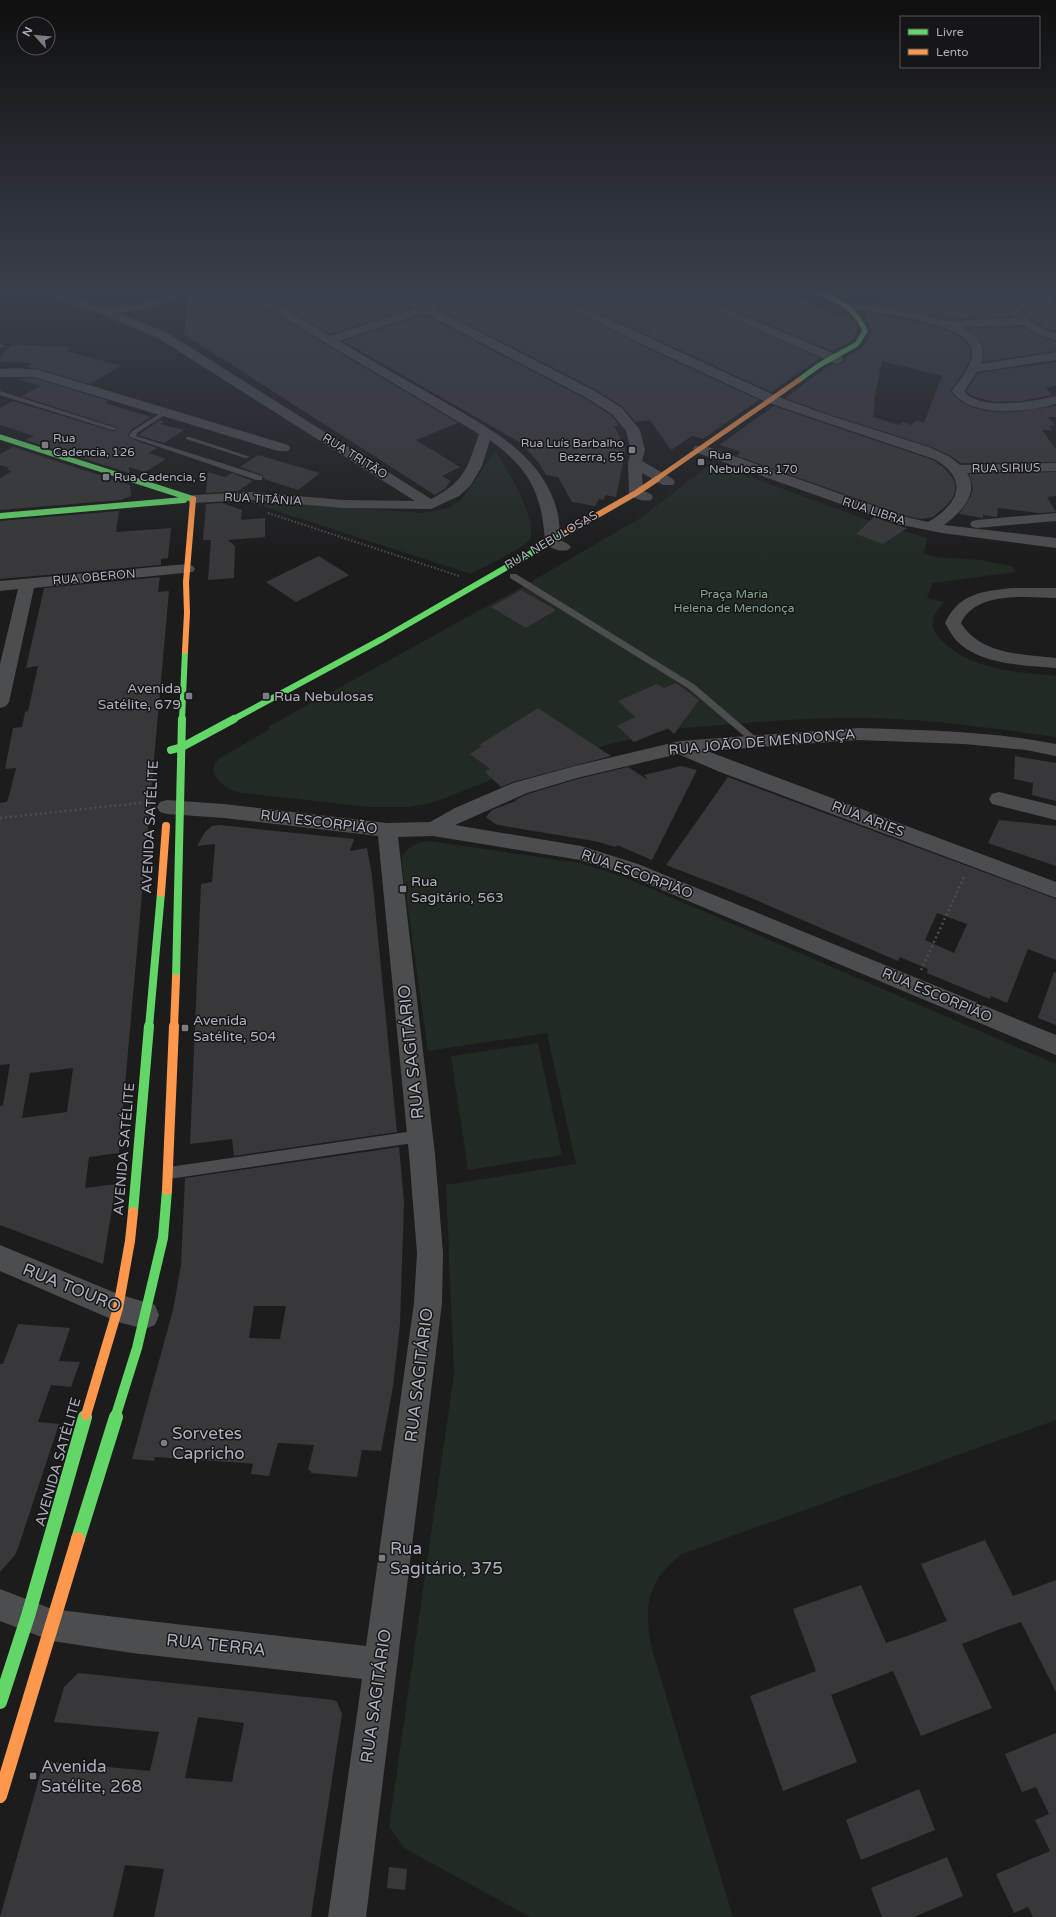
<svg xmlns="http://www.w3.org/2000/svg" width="1056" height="1917" font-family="'Varela Round',sans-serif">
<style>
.green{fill:#222a24}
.building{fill:#38383a;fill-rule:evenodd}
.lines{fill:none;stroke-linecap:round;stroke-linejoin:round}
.path-far1{stroke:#4d4d51;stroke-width:2;stroke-dasharray:1.5 2;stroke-linecap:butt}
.path{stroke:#4d4d51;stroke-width:2.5;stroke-dasharray:2 3;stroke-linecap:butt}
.lane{fill:#4c4d4f;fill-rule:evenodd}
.street{fill:#4c4d4f;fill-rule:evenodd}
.fast-far4{stroke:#63d668;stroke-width:5}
.fast-far3{stroke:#63d668;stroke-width:6}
.fast-far2{stroke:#63d668;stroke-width:8}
.fast-far1{stroke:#63d668;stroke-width:10}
.fast{stroke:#63d668;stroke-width:14}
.slow-far4{stroke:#ff974d;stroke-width:5}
.slow-far3{stroke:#ff974d;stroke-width:6}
.slow-far2{stroke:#ff974d;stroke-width:8}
.slow-far1{stroke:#ff974d;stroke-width:10}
.slow{stroke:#ff974d;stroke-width:14}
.poi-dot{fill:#7b7c84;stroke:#161618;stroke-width:1.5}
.labels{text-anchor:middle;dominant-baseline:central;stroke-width:3;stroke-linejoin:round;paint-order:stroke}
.far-poi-label{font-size:12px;fill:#aeb0bc;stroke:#161618;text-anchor:start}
.far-street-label{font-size:12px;fill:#aeb0bc;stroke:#161618}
.far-park-label{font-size:12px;fill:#85a78b;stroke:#161618}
.poi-label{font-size:14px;fill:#aeb0bc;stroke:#161618;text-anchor:start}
.street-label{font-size:14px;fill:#aeb0bc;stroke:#161618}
.near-street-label{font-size:17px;fill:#aeb0bc;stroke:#161618}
.near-poi-label{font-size:17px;fill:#aeb0bc;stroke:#161618;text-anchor:start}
</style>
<rect width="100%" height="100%" fill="#1c1c1c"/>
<!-- green -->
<path class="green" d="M495,451C506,464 540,524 529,540C523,549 482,567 471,574L243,500L422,513L449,508L462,499Z
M712,463L870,521L927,538L924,553L935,557L980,560L1012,566L1016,572L933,583L927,598L944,602L934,615L932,627C956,669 1013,672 1056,676V737C983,727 910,716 836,718C786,719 735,724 685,728L667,730L532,764L432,803L409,807H368L242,793C230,791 217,783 213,771L215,763L220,758L270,729L268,727L522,587L642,517Z
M428,841L580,863L624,877L1056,1064V1420L682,1554C645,1582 643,1610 653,1653L733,1917H530L404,1848L389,1827L454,1374L446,1185L576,1164L547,1033L428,1051L401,858C407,847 416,843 428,841Z
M538,1043L562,1155L468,1170L451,1056Z"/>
<!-- building -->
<path class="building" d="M202,291H243L261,306L458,423L416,440L460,467L442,476L450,481L446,488L435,495L188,337L184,333L188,294Z
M260,291H385L411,308L330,334Z
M404,291H460L426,302Z
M484,291H532L649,349L759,400L703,439L692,436L671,450L650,420L635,422L623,407L596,390L439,309L482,294Z
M552,291H669L820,358L771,392Z
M690,291H789L770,300L798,299L841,316L849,315L856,324L857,331L852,341L832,351Z
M884,291H990L1012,317L947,319L883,306L878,297H888Z
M1005,291H1042L1056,305V331L1048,330L1034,321Z
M868,313L934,326L951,332L963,339L970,348V359L965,370L950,391L960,401L971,407L985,411L1015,412L1056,406V417H1048L1055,425L1049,426L1052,430H1042L1056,449V462L961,463L951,456L929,446L825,413L785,398L823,370L833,364L839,365L845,361L844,358L862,348L872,332L864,314ZM882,361L942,376L924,423L917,420L911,425L903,422L899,425L873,417L875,401H874Z
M424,315L584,398L611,415L619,425L614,426L624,444L625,452L616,497L606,495L603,500L599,499L595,506L572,502L558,477L546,475L539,463L521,443L343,341Z
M1023,327L1036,335L1056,342V351L983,362L984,352L981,342L968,328Z
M11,345L70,347L67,351L121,366L90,384L39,369L27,367L31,363L0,362V358Z
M1056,362V386L1045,388L1052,395L1022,401L995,402L972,396L966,391L978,373Z
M34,378L109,401L105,403L151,417L131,430L128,436L130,438L157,448L149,453L166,459L145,472L129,467V473L26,440L34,436L0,425V408L13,401L112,431L118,430L116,427L21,396L41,386L17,379Z
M774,406L933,460L944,468L951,476L955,483V491L952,499L946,506L933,517L920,519L906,516L737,456L741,452L719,445Z
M160,420L164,422L160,424L184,430L164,443L138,435Z
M13,447L130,485L131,496L121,500L0,510V478L12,471L7,470L9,468L0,465V454Z
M258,455L320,473L298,490L264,479L262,475L240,467Z
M208,472L225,477L232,473L253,481L238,491L206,493Z
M1056,472V496L1047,497L1056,512L1039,513L998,508L997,517L983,515V518L959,514L971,496L973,488L969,474Z
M222,503L242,510L241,520L265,518V537L228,540L235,546L234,578L208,580L211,540H203L206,504Z
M119,511L116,532L171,528L168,558L161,559V565L0,579V521Z
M874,517L896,525L907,528L883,544L856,534Z
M319,556L349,575L296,602L266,582Z
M160,577L158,592L169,591L119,1153L89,1157L85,1188L116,1184L103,1264L0,1225V1106L3,1105L10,1064L0,1065V803L6,802L8,800L16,768L5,769L13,728L22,727L25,712L28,711L38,666L26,668L44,588ZM73,1068L67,1112L22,1118L30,1073Z
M521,590L556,610L526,628L491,607Z
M676,683L699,700L674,734L668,728L634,742L617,726L635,717L618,701L657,684L664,688Z
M538,708L611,756L513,782L501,787L485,772L490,769L470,754L482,746L479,745Z
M1015,756L1056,763V801L1032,795L1033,783L1014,779Z
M681,766L697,770L652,860L617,845L616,847L594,841L504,826L495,824L486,817L492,810L516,801L515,800L528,794L577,779L628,767L648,780L644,775Z
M728,777L1056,899V960L1028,949L1007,1003L991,996L990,999L927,973L928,969L900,957L898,961L744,895L666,865ZM937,913L967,924L954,953L925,940Z
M999,820L1056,826V866L988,843Z
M219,825L354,839L350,851L367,848L372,876L397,1132L234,1156L232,1139L190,1144L201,884L212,882L215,844L197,846L205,832L212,826Z
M1054,972L1056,973V1025L1038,1018Z
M399,1147L404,1202L400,1324L393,1387L381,1451L362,1450L357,1477L311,1473V1471L308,1470L314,1445L278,1443L269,1476L251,1474L253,1464L245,1463L155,1457L154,1461L132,1459L173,1310L181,1265L185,1178ZM254,1306H286L280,1339L249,1338Z
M18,1324L70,1328L59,1361L80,1362L71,1387L51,1385L38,1422L59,1424L18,1548L15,1555L0,1572V1364H3Z
M985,1540L1013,1596L1056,1580V1692L1021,1622L1000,1629L962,1644L992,1708L921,1736L893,1671L831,1695L857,1762L783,1791L750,1696L816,1671L793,1609L861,1585L886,1643L907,1636L947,1621L921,1564Z
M78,1673L334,1700L337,1702L342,1714L311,1917H154L164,1869L125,1865L113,1917H0L44,1761L150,1771L159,1732L54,1722L64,1687ZM198,1717L244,1723L232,1782L185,1778Z
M1056,1733V1917H1033L1028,1907L1014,1913L996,1874L1050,1851L1035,1820L1049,1814L1036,1787L1022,1792L1005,1754Z
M919,1789L935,1830L861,1860L846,1820Z
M947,1857L963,1896L914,1917H882L871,1888Z
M389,1867L407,1869L405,1890L387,1888Z"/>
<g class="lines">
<!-- path-far1 -->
<path class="path-far1" d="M268,513L459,576"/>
<!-- path -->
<path class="path" d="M0,818L149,802
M921,970L965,875"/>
<!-- lane -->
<path class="lane" d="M0,344L4,345L5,346L0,348Z
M0,391L116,428L117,429L112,430L0,395Z
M164,411L169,412L137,433L136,436L262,476V480H256L130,437L129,436L132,431Z
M186,437H190L250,457L245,458L186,439Z
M510,574H516L695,685L757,738L759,740L757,742H751L689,689L510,578Z
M420,1130L424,1132L426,1136L424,1140L420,1142L169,1179L164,1177L163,1173L164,1169L169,1167Z"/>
<!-- street -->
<path class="street" d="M38,291H55L105,308L138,304L172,295L176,296L178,298L176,300L138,310L118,313L166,332L431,499C466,481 467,468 479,434L262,305L244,291H257L330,336L415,308L386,291H400L426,304L466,291H483L482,293L435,309L595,391L622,408L640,430L645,450L642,461L673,479L675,482L673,485H663L642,473L643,491L651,494L653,497L651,500C644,502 633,499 629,493L628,463L631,450L626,431L612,414L585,397L424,313L339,341C373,361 407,381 441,400C488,428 541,453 557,510C559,519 560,530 560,540L568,544L571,547L568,550C560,552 550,549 545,542C542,494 530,469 490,440L482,466L470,486L459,496L431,509L343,508L251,500L193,503L188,502L186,499L188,496L193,495L251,492L343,500L415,501L158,338L99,313L39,293Z
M533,291H548L776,396L825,414L929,447L950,457L960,465L1056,463V471L967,473C980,494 960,513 944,525L1056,538V548L942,533L897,524L695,452L693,449L695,446H705L906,517L928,522C959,504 970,479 934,459L766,402L650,348Z
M670,291H685L842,357L844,360L838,364L834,363Z
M991,291H1003C1017,307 1034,330 1056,333V341L1036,334L1023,325L963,327C978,336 987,346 981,364L1056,352V360L977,372L964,391C980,412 1035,401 1056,396V404C1027,412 971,419 952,391C960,379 976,363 971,347C963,322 871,312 847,309L841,306L847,303L877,306L920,314L947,321L1015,318Z
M16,368L39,370L288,445L290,448L288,451H278L34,377H0V369Z
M1056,513V521L977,528L972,527L970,524L972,521L977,520Z
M187,564L193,566L195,569L193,572L34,588L9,702L6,706L0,708V664L18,589L0,591V581Z
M1013,588H1056V598C1026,597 976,591 961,623C981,655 1022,654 1056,658V668C1023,665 978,665 955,639C951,634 948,628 945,623C959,593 983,591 1013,588Z
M858,728C924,730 991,731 1056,744V756L1026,750L964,744L858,740L707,751L1056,882V898L720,772L678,754L577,778L527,793L455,825L581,846L638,864L1056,1035V1055L624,874L580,860L433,836L398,837L435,1154L443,1253L442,1303L366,1917H328L362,1679L132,1653L52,1641L0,1621V1589L52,1609L132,1619L366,1646L414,1303L417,1253L409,1154L378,836L224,818L167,814L160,812L157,807L160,802L167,800L224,804L387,823L430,822L455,808L513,783L575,766L680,741Z
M999,792L1056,806V820L992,804L989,799L992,794Z
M0,1245L118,1294L155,1305L159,1315L155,1325L145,1329L118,1322L0,1271Z"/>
<!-- fast-far4 -->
<path class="fast-far4" d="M799,380L818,366L857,344L865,331C856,308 836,299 814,291
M0,437L134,480"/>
<!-- fast-far3 -->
<path class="fast-far3" d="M131,479L193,499
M0,516L184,500
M182,720L185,651
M232,720L382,639L566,533"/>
<!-- fast-far2 -->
<path class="fast-far2" d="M171,750L182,747L234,719
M176,978L182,719
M149,1027L161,893"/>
<!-- fast-far1 -->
<path class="fast-far1" d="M133,1212L149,1026
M85,1418L86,1415
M115,1418L137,1348L163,1238L167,1190"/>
<!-- fast -->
<path class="fast" d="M78,1539L116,1417
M0,1702L28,1616L85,1417"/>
<!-- slow-far4 -->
<path class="slow-far4" d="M655,480L799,380"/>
<!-- slow-far3 -->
<path class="slow-far3" d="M566,533L636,493L657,479
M185,651L187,613L186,582L193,499"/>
<!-- slow-far2 -->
<path class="slow-far2" d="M161,893L166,826
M174,1027L176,978"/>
<!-- slow-far1 -->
<path class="slow-far1" d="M167,1190L174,1026
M86,1415L118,1308L130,1241L133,1212"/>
<!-- slow -->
<path class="slow" d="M0,1796L78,1539"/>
</g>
<!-- sky -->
<linearGradient id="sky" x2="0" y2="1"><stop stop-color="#0f0f0f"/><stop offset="0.52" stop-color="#3a404b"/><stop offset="1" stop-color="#3a404b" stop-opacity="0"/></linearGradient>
<rect width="1056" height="560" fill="url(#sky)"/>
<!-- markers -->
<g class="poi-dot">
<rect x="41" y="441" width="8" height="8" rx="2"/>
<rect x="628" y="446" width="8" height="8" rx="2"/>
<rect x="697" y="458" width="8" height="8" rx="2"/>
<rect x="102" y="473" width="8" height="8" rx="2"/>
<rect x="185" y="692" width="8" height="8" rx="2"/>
<rect x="262" y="692" width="8" height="8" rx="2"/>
<rect x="399" y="885" width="8" height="8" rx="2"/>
<rect x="181" y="1024" width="8" height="8" rx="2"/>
<circle cx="164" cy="1443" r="4"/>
<rect x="378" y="1554" width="8" height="8" rx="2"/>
<rect x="29" y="1772" width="8" height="8" rx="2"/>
</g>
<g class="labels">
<!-- far-poi labels -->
<g class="far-poi-label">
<text x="53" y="438">Rua<tspan x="53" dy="14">Cadencia, 126</tspan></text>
<text x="624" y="443" text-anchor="end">Rua Luís Barbalho<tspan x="624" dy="14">Bezerra, 55</tspan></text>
<text x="709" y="455">Rua<tspan x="709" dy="14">Nebulosas, 170</tspan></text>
<text x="114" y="477">Rua Cadencia, 5</text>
</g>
<!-- far-street labels -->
<g class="far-street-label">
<text transform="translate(355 456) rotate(32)">RUA TRITÃO</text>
<text transform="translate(1006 468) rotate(-1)">RUA SIRIUS</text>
<text transform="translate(263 499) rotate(3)">RUA TITÂNIA</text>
<text transform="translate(874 511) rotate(18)">RUA LIBRA</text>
<text transform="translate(551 540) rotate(-30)">RUA NEBULOSAS</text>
<text transform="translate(94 577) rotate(-5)">RUA OBERON</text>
</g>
<!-- far-park labels -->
<g class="far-park-label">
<text x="734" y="594">Praça Maria<tspan x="734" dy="14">Helena de Mendonça</tspan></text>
</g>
<!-- poi labels -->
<g class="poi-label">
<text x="181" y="688" text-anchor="end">Avenida<tspan x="181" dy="16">Satélite, 679</tspan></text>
<text x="274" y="696">Rua Nebulosas</text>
<text x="411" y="881">Rua<tspan x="411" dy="16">Sagitário, 563</tspan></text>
<text x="193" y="1020">Avenida<tspan x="193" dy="16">Satélite, 504</tspan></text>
</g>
<!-- street labels -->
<g class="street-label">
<text transform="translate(762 742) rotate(-5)">RUA JOÃO DE MENDONÇA</text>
<text transform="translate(868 819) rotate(21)">RUA ARIES</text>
<text transform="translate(319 822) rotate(7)">RUA ESCORPIÃO</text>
<text transform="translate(150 827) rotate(-87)">AVENIDA SATÉLITE</text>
<text transform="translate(637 874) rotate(20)">RUA ESCORPIÃO</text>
<text transform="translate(937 995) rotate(23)">RUA ESCORPIÃO</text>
<text transform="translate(124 1149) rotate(-85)">AVENIDA SATÉLITE</text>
<text transform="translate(58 1462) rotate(-74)">AVENIDA SATÉLITE</text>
</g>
<!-- near-street labels -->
<g class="near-street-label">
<text transform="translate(411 1052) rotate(-96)">RUA SAGITÁRIO</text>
<text transform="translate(72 1288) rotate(22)">RUA TOURO</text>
<text transform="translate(419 1375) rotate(-83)">RUA SAGITÁRIO</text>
<text transform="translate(216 1645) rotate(6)">RUA TERRA</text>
<text transform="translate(376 1696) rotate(-82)">RUA SAGITÁRIO</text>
</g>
<!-- near-poi labels -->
<g class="near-poi-label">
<text x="172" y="1433">Sorvetes<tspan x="172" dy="20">Capricho</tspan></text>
<text x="390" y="1548">Rua<tspan x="390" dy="20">Sagitário, 375</tspan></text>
<text x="41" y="1766">Avenida<tspan x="41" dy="20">Satélite, 268</tspan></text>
</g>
</g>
<!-- legend -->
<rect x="900" y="16" width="140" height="52" fill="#161618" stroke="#53545a"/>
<rect x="908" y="29" width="20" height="6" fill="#63d668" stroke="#53545a"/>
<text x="936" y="36" font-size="12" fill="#aeb0bc">Livre</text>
<rect x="908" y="49" width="20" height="6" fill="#ff974d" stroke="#53545a"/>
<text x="936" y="56" font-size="12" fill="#aeb0bc">Lento</text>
<!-- north arrow -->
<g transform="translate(36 36) rotate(297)"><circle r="19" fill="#161618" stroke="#53545a"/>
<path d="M0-3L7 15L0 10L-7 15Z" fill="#7b7c84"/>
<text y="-6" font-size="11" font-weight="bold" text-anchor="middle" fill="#aeb0bc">N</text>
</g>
</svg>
